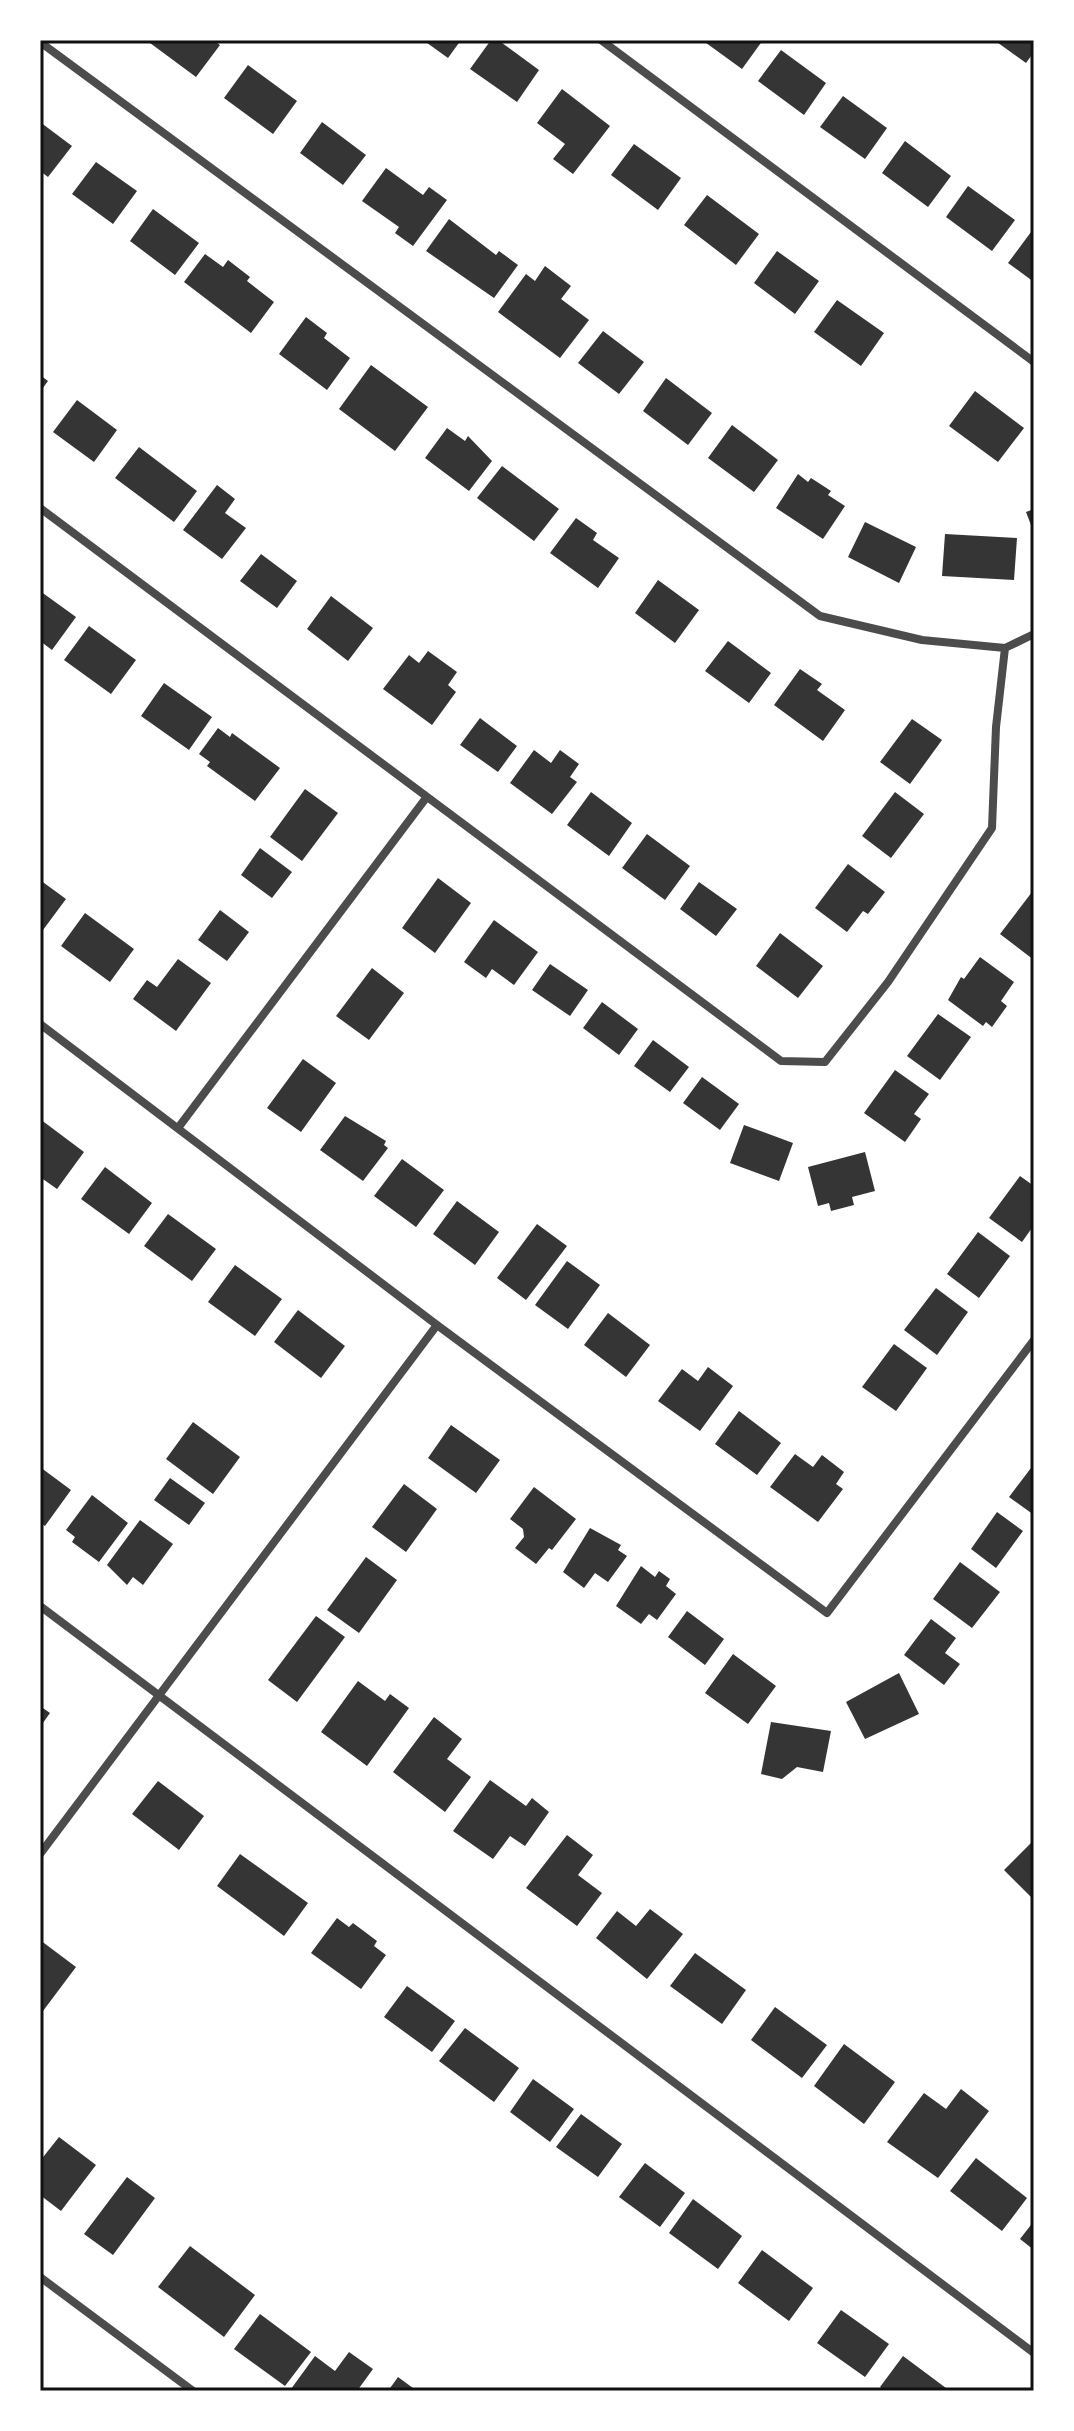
<svg xmlns="http://www.w3.org/2000/svg" width="1074" height="2431" font-family="'Sofia Sans Condensed',sans-serif">
<style>
.building{fill:#353535}
.lines{fill:none;stroke-linecap:round;stroke-linejoin:round}
.minor{stroke:#4c4c4c;stroke-width:8}
.neatline{fill:none;stroke:#111;stroke-width:3}
</style>
<rect width="100%" height="100%" fill="#fff"/>
<!-- building -->
<path class="building" d="M146,40H213L220,45L196,77Z
M423,40H461L448,58Z
M491,40H498L539,70L517,102L470,69Z
M702,40H763L742,69Z
M994,40H1034V52L1026,63Z
M781,50L826,83L804,115L758,81Z
M248,65L297,101L273,134L224,98Z
M562,89L610,126L573,174L553,159L565,144L537,123Z
M843,96L887,128L865,159L820,127Z
M40,122L72,146L48,177L40,171Z
M322,122L366,155L343,185L300,153Z
M905,141L951,176L928,207L882,173Z
M634,144L681,178L658,210L611,175Z
M96,162L137,191L113,224L72,194Z
M386,168L423,195L429,187L447,200L413,246L395,233L399,227L362,201Z
M968,186L1015,220L992,251L946,217Z
M707,195L759,234L736,265L684,225Z
M153,209L199,243L175,275L130,241Z
M449,219L496,255L499,251L518,265L494,298L426,251Z
M1031,232L1034,234V282L1008,263Z
M777,251L819,281L795,314L754,283Z
M205,254L223,267L228,260L250,277L247,281L274,302L251,333L184,282Z
M545,266L571,286L561,299L589,320L560,358L498,312L526,274L535,281Z
M837,300L884,333L861,366L814,332Z
M306,317L327,333L324,338L350,358L327,390L279,354Z
M603,331L644,362L619,394L578,363Z
M371,365L428,407L395,451L339,409Z
M40,375L48,381L40,392Z
M666,378L712,413L688,445L643,411Z
M975,391L1024,428L998,462L949,426Z
M77,400L117,430L94,462L53,432Z
M732,425L778,460L754,492L708,458Z
M447,428L465,441L468,436L492,461L469,491L425,458Z
M139,447L197,491L174,522L115,478Z
M502,466L559,509L534,541L477,498Z
M798,474L808,482L811,478L831,491L828,495L845,506L823,539L776,508Z
M217,485L235,499L225,513L246,528L222,559L183,530Z
M1034,509V533L1026,512Z
M576,518L597,533L593,540L619,558L598,588L550,553Z
M865,522L916,547L899,583L848,557Z
M945,534L1017,538L1014,580L942,576Z
M261,554L297,581L277,608L240,581Z
M658,580L699,610L675,643L635,613Z
M40,591L76,617L52,650L40,641Z
M331,596L373,628L348,661L307,629Z
M89,626L136,660L111,694L64,660Z
M728,641L771,673L749,703L705,671Z
M428,651L457,672L448,685L456,692L432,725L383,689L409,655L419,663Z
M800,669L822,684L817,690L845,710L823,741L774,705Z
M164,683L212,717L189,750L141,716Z
M480,718L517,746L498,772L460,745Z
M912,719L942,740L910,784L880,762Z
M218,728L230,737L232,733L280,768L255,801L207,766L210,762L199,754Z
M534,750L551,763L560,750L579,764L570,777L577,782L552,814L510,783Z
M305,789L338,813L302,861L270,837Z
M591,792L632,823L609,856L567,825Z
M895,792L924,814L891,858L862,836Z
M647,834L690,866L665,900L622,868Z
M260,848L292,872L272,898L241,875Z
M848,864L885,892L868,914L863,911L847,932L815,908Z
M438,878L471,903L435,953L402,928Z
M40,880L66,899L40,934Z
M699,882L737,909L716,936L680,909Z
M1032,892L1034,894V960L1000,934Z
M220,910L249,932L227,961L198,940Z
M85,913L134,949L110,982L61,946Z
M494,920L538,952L514,985L492,969L486,978L464,962Z
M780,933L823,966L798,998L756,966Z
M980,957L1014,982L1001,1001L1007,1006L992,1027L986,1022L983,1026L948,1000L961,977L964,979Z
M178,959L211,983L176,1031L133,999L147,980L157,987Z
M550,964L588,990L570,1016L532,990Z
M372,968L404,993L369,1040L336,1016Z
M602,1002L638,1029L619,1055L583,1028Z
M938,1014L971,1037L940,1080L907,1056Z
M653,1040L689,1067L670,1092L634,1066Z
M303,1059L336,1083L301,1132L267,1108Z
M895,1070L929,1094L914,1114L921,1119L905,1142L864,1113Z
M702,1077L739,1104L720,1130L683,1103Z
M345,1116L386,1141L384,1145L388,1148L363,1181L320,1150Z
M40,1119L84,1152L57,1189L40,1177Z
M744,1125L793,1143L779,1181L730,1163Z
M865,1152L875,1191L852,1197L854,1205L831,1211L829,1203L818,1206L808,1167Z
M402,1159L444,1190L416,1227L374,1196Z
M105,1167L152,1203L129,1234L81,1199Z
M1020,1176L1034,1186V1225L1022,1242L989,1218Z
M457,1201L499,1232L475,1265L433,1234Z
M168,1214L216,1249L192,1281L144,1246Z
M537,1224L567,1246L526,1300L497,1278Z
M978,1232L1010,1256L979,1298L947,1274Z
M567,1261L600,1285L568,1329L535,1305Z
M235,1265L282,1299L255,1336L208,1302Z
M936,1288L968,1312L937,1355L904,1330Z
M298,1310L345,1346L321,1378L274,1342Z
M608,1313L650,1345L626,1377L584,1345Z
M894,1344L927,1368L896,1411L862,1387Z
M708,1367L733,1386L700,1431L658,1401L682,1369L698,1381Z
M739,1411L781,1443L757,1475L715,1444Z
M193,1422L240,1457L213,1494L166,1459Z
M451,1425L500,1460L476,1493L428,1458Z
M795,1454L813,1467L822,1455L844,1472L836,1484L843,1489L818,1522L770,1487Z
M1034,1464V1515L1009,1497Z
M40,1467L71,1490L45,1526L40,1523Z
M170,1478L205,1503L189,1525L154,1500Z
M404,1484L437,1509L406,1552L372,1527Z
M534,1487L576,1519L552,1550L549,1548L536,1564L515,1548L524,1537L523,1529L510,1519Z
M92,1495L128,1523L99,1562L72,1542L75,1537L66,1530Z
M997,1512L1023,1531L996,1568L971,1549Z
M140,1520L173,1544L143,1585L133,1577L127,1585L107,1565Z
M590,1528L621,1545L618,1550L627,1556L608,1582L595,1573L584,1588L563,1572Z
M366,1557L397,1580L359,1633L327,1610Z
M960,1562L1000,1592L972,1628L933,1599Z
M641,1566L655,1577L659,1571L670,1579L666,1586L676,1594L657,1620L649,1614L641,1624L616,1606Z
M687,1611L724,1639L705,1665L668,1637Z
M316,1616L345,1637L297,1702L268,1680Z
M931,1619L956,1638L945,1653L960,1664L944,1685L904,1655Z
M733,1654L776,1686L748,1724L705,1693Z
M899,1673L919,1714L865,1739L846,1702Z
M358,1681L385,1701L390,1694L409,1708L367,1766L321,1732Z
M40,1706L50,1713L40,1727Z
M434,1717L462,1739L447,1759L471,1777L445,1812L393,1772Z
M771,1722L831,1731L823,1772L797,1767L782,1779L761,1774Z
M490,1780L526,1806L532,1798L549,1812L525,1846L510,1836L493,1859L453,1831Z
M158,1781L204,1816L179,1850L132,1814Z
M567,1835L593,1855L578,1875L602,1893L577,1926L526,1888Z
M1034,1840V1895L1032,1898L1004,1870Z
M240,1854L308,1903L284,1936L217,1886Z
M650,1909L683,1934L647,1979L596,1938L617,1911L636,1926Z
M337,1918L349,1927L353,1923L377,1941L374,1946L386,1955L361,1989L311,1953Z
M40,1940L76,1967L40,2015Z
M695,1953L746,1990L722,2024L670,1986Z
M407,1986L455,2021L432,2052L384,2017Z
M775,2007L827,2045L802,2078L751,2040Z
M465,2028L519,2068L494,2102L439,2061Z
M844,2044L895,2082L864,2124L814,2086Z
M533,2079L574,2109L550,2142L510,2112Z
M961,2089L989,2111L938,2178L887,2142L924,2093L946,2109Z
M581,2114L622,2144L598,2177L556,2147Z
M59,2137L96,2165L61,2211L40,2195V2161Z
M976,2158L1027,2198L1002,2231L950,2191Z
M645,2163L685,2193L660,2227L619,2197Z
M127,2177L155,2198L113,2255L84,2234Z
M693,2199L742,2236L718,2269L669,2233Z
M1034,2221V2250L1020,2239Z
M190,2246L255,2295L224,2337L158,2287Z
M762,2250L813,2288L789,2321L738,2283Z
M841,2310L889,2344L865,2377L817,2343Z
M260,2314L311,2352L285,2386L234,2349Z
M349,2352L373,2369L357,2391L291,2389L315,2356L335,2371Z
M903,2356L950,2391H885L880,2387Z
M398,2377L417,2391H388Z"/>
<g class="lines">
<!-- minor -->
<path class="minor" d="M601,40L1034,362
M40,42L820,616L922,640L1005,648L1034,634
M40,508L781,1061L825,1062L888,982L992,828L996,727L1005,648
M40,1024L437,1325L827,1613L1034,1340
M178,1128L426,798
M40,1606L1034,2353
M40,1854L437,1325
M40,2277L193,2391"/>
</g>
<!-- border -->
<rect width="1074" height="2431" fill="none" stroke="#ffffff" stroke-width="84"/>
<rect x="42" y="42" width="990" height="2347" class="neatline"/>
</svg>
